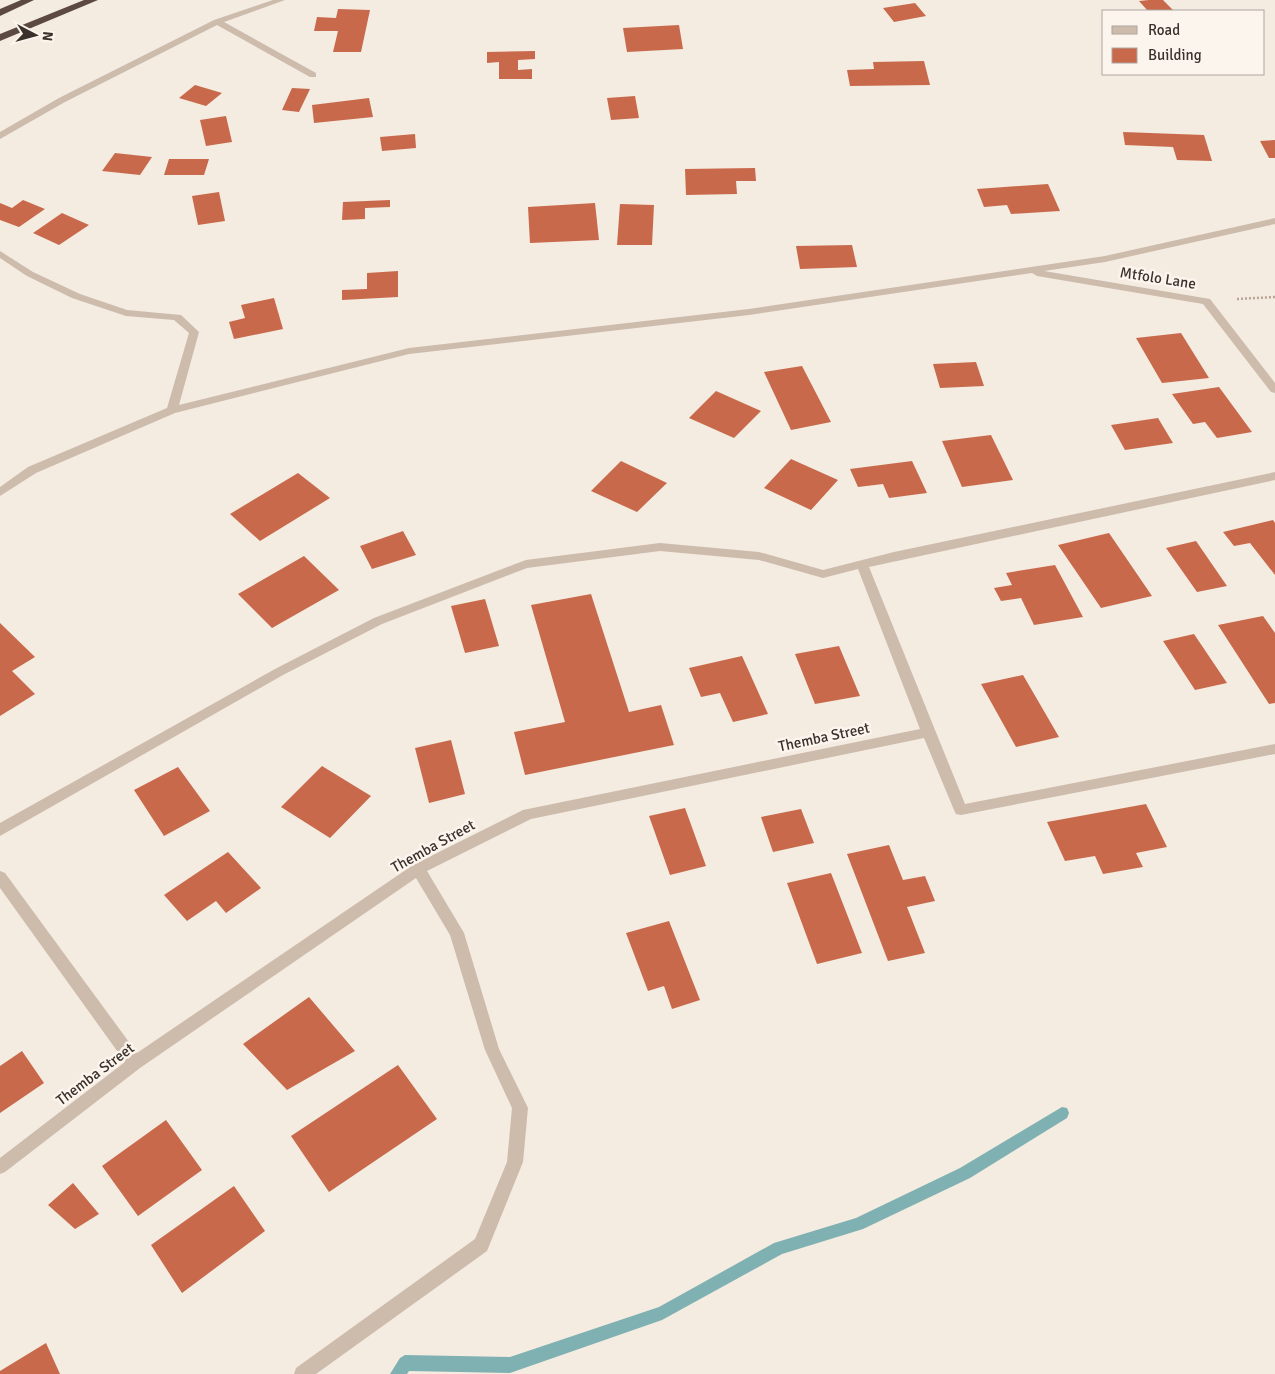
<svg xmlns="http://www.w3.org/2000/svg" width="1275" height="1374" font-family="Signika,sans-serif">
<style>
.lines{fill:none;stroke-linecap:round;stroke-linejoin:round}
.stream{fill:#7fb0b2;fill-rule:evenodd}
.building{fill:#c8694b}
.path{stroke:#b9a596;stroke-width:2.5;stroke-dasharray:2 2;stroke-linecap:butt}
.minor{fill:#cdbbac;fill-rule:evenodd}
.highway{fill:#5c4a42;fill-rule:evenodd}
.labels{text-anchor:middle;dominant-baseline:central;stroke-width:5;stroke-linejoin:round;paint-order:stroke}
.street-label{font-size:15px;fill:#3b302b;stroke:#fbf5ee}
</style>
<rect width="100%" height="100%" fill="#f4ebe1"/>
<g class="lines">
<!-- stream -->
<path class="stream" d="M1062,1107L1067,1108L1069,1113L1067,1118L970,1178L863,1229L782,1254L662,1320L510,1373L409,1371L407,1374H390L400,1358L405,1355L510,1357L659,1307L774,1243L856,1218L960,1168Z"/>
</g>
<!-- building -->
<path class="building" d="M1149,0H1163L1174,11H1148L1139,1Z
M915,3L926,16L894,22L883,8Z
M338,9L370,10L361,52H333L338,31H314L317,17L336,18Z
M679,25L683,49L627,52L623,28Z
M535,51V59L518,60V70L532,69V79H499V62L487,63V52Z
M924,61L930,85L850,86L847,70L874,69L873,62Z
M195,85L222,93L206,106L179,98Z
M292,88L310,89L299,112L282,110Z
M635,96L639,118L611,120L607,98Z
M369,98L373,117L314,123L312,105Z
M226,116L232,142L206,146L200,120Z
M1123,132L1204,135L1212,161L1177,160L1173,147L1125,145Z
M415,134L416,148L382,151L380,137Z
M1275,140V158H1269L1260,141Z
M115,153L152,157L140,175L102,171Z
M169,159H209L204,175H164Z
M755,168L756,181H736L737,194L686,195L685,169Z
M1048,184L1060,211L1011,214L1007,205L984,207L977,189Z
M219,192L225,221L198,225L192,196Z
M23,200L45,209L19,227L0,220V203L12,208Z
M390,200V207L365,208V219L342,220L343,202Z
M595,203L599,240L530,243L528,207Z
M620,204L654,205L652,245H617Z
M62,213L89,225L59,245L33,233Z
M852,245L857,267L800,269L796,246Z
M398,271V297L342,300V290L367,289V273Z
M274,298L283,329L234,339L229,322L245,318L241,305Z
M1181,333L1209,378L1162,383L1136,338Z
M976,362L984,386L940,388L933,364Z
M802,366L831,422L791,430L764,372Z
M1219,387L1252,432L1217,438L1205,422L1193,424L1172,394Z
M716,391L761,411L734,438L689,418Z
M1158,418L1173,443L1125,450L1111,425Z
M991,435L1013,480L962,487L942,441Z
M791,459L838,480L811,510L764,488Z
M621,461L667,483L637,512L591,491Z
M912,461L927,493L889,498L883,484L858,487L850,469Z
M298,473L330,498L260,541L230,514Z
M1273,520L1275,523V575L1250,543L1234,546L1223,532Z
M403,531L416,555L372,569L360,546Z
M1109,533L1152,596L1101,608L1058,545Z
M1196,541L1227,586L1197,592L1166,548Z
M304,556L339,590L272,628L238,594Z
M1055,565L1083,617L1034,625L1021,598L1001,601L994,588L1012,585L1006,573Z
M591,594L629,712L661,705L674,745L525,775L514,732L565,722L531,605Z
M485,599L499,646L465,653L451,606Z
M1263,616L1275,633V703L1269,704L1218,625Z
M0,623L35,657L12,671L35,694L0,716Z
M1194,634L1227,683L1195,690L1163,641Z
M839,646L860,696L815,704L795,654Z
M742,656L768,714L733,722L720,693L701,697L689,668Z
M1023,675L1059,737L1016,747L981,684Z
M451,740L465,794L429,803L415,748Z
M322,766L371,796L330,838L281,807Z
M178,767L210,811L164,836L134,790Z
M1146,804L1167,847L1136,853L1143,867L1103,874L1095,856L1065,861L1047,822Z
M685,808L706,866L670,875L649,816Z
M801,809L814,843L773,852L761,817Z
M889,845L903,880L925,876L935,901L907,907L925,953L888,961L847,854Z
M228,852L261,888L226,913L216,901L187,921L164,895Z
M831,873L862,953L817,964L787,883Z
M669,921L700,1000L672,1009L664,986L648,991L626,933Z
M309,997L355,1051L287,1090L243,1044Z
M22,1051L44,1083L0,1113V1066Z
M398,1065L437,1119L329,1192L291,1136Z
M166,1120L202,1170L138,1216L102,1166Z
M73,1183L99,1214L75,1229L48,1205Z
M234,1186L265,1231L182,1293L151,1245Z
M46,1343L60,1374H0V1371Z"/>
<g class="lines">
<!-- path -->
<path class="path" d="M1237,299L1275,297"/>
<!-- minor -->
<path class="minor" d="M273,0H285L224,22L316,73V77H310L217,25L65,102L0,139V132L59,98L214,20Z
M1275,218V224L1105,262L1044,271L1210,299L1275,383V393L1271,392L1203,304L1037,276L1032,273L749,315L409,354L175,413L36,473L0,496V487L28,467L167,408L189,333L174,320L126,316L72,298L27,276L0,258V251L33,272L80,294L127,310L181,315L199,332L179,405L409,348L749,309L1105,256Z
M1275,472V480L869,567L965,804L1275,744V754L961,815L956,814L954,810L924,738L531,819L427,871L464,933L499,1049L528,1108L523,1162L487,1251L316,1374H294L296,1368L475,1239L507,1162L512,1108L485,1050L450,935L416,878L140,1068L5,1172L0,1174V1158L125,1062L0,888V871L5,873L137,1053L413,865L523,810L920,729L858,569L823,578L759,560L660,551L527,568L382,624L283,675L0,836V823L275,669L374,618L526,560L660,543L759,552L823,570L894,552Z"/>
<!-- highway -->
<path class="highway" d="M21,0H34L0,16V9Z
M84,0H98L0,41V34Z"/>
</g>
<g class="labels">
<!-- street labels -->
<g class="street-label">
<text transform="translate(1158 278) rotate(9)">Mtfolo Lane</text>
<text transform="translate(824 737) rotate(-12)">Themba Street</text>
<text transform="translate(433 846) rotate(-29)">Themba Street</text>
<text transform="translate(95 1074) rotate(-37)">Themba Street</text>
</g>
</g>
<!-- legend -->
<rect x="1102" y="10" width="162" height="65" fill="#fbf5ee" stroke="#aea6a0"/>
<rect x="1112" y="26" width="25" height="8" fill="#cdbbac" stroke="#aea6a0"/>
<text x="1148" y="35" font-size="15" fill="#3b302b">Road</text>
<rect x="1112" y="48" width="25" height="15" fill="#c8694b" stroke="#aea6a0"/>
<text x="1148" y="60" font-size="15" fill="#3b302b">Building</text>
<!-- north arrow -->
<g transform="translate(35 35) rotate(96)" stroke="#fbf5ee" stroke-width="4" paint-order="stroke">
<path d="M0-4L9 19L0 12L-9 19Z" fill="#3b302b"/>
<text y="-8" font-size="14" font-weight="bold" text-anchor="middle" fill="#3b302b">N</text>
</g>
</svg>
